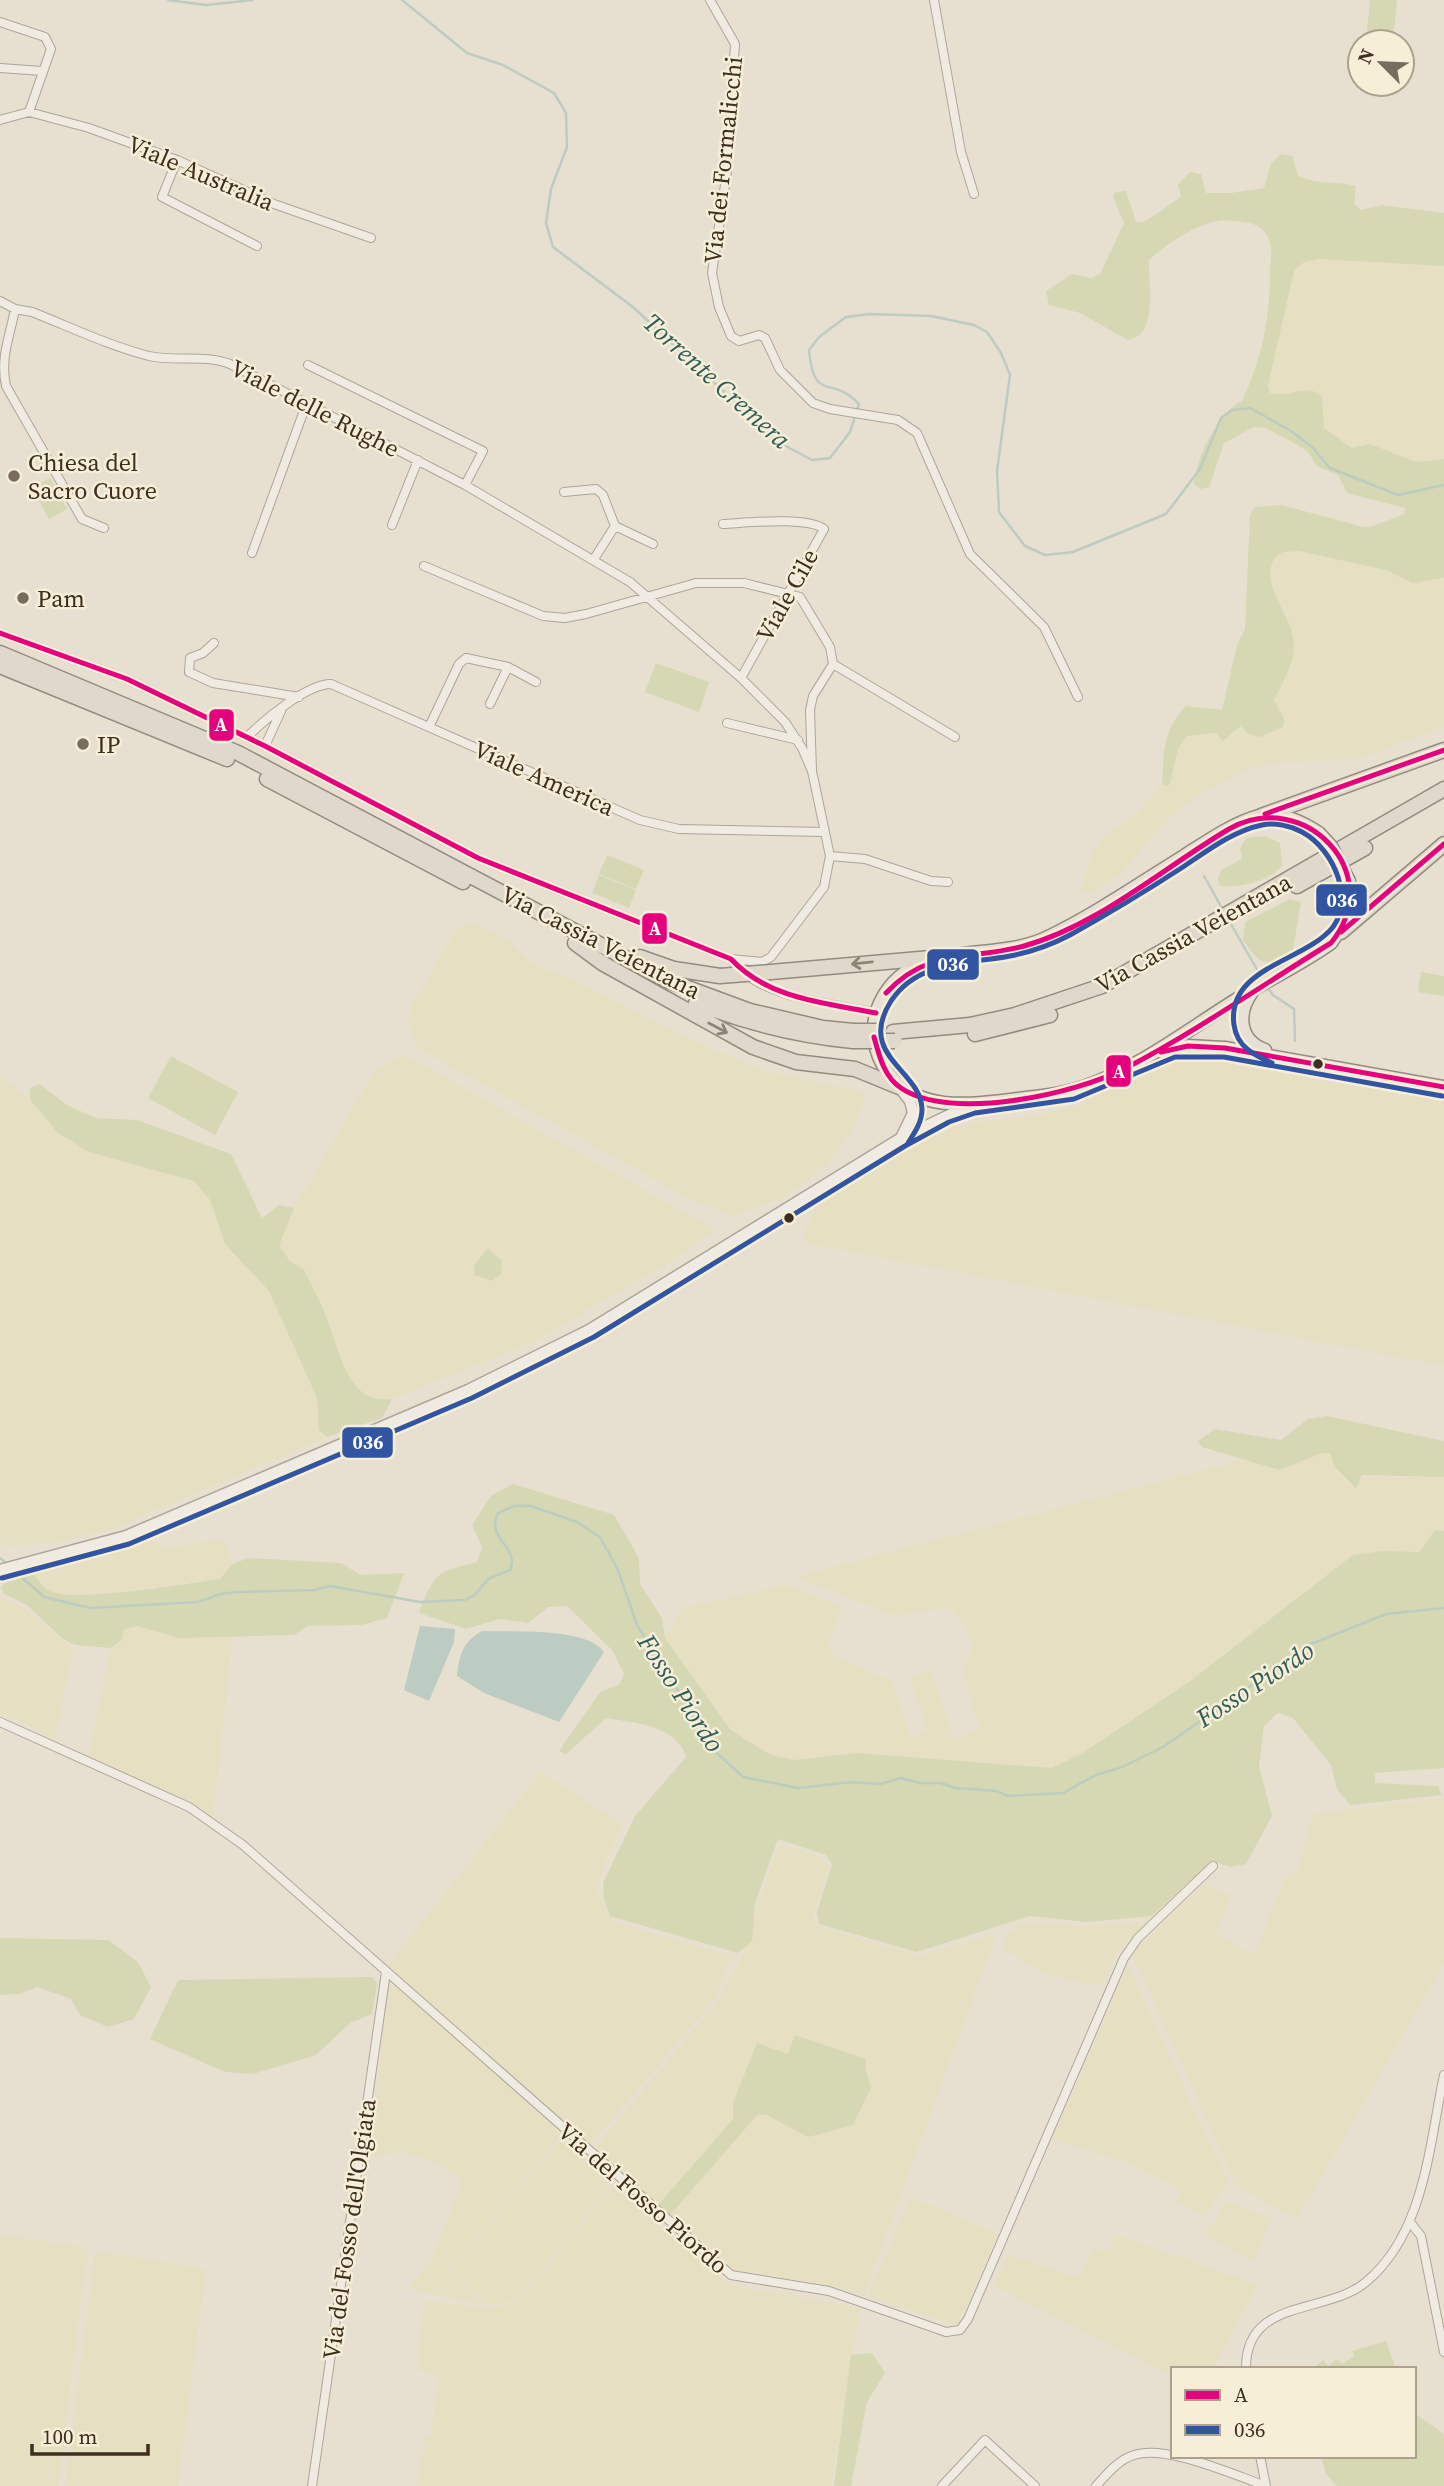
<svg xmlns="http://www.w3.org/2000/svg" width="1444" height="2486" font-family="'Source Serif 4',serif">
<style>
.farmland{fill:#e6dfc2}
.green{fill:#d6d7b3}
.water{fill:#bcccc2}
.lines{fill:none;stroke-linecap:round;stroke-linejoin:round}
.stream{stroke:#bcccc2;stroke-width:2.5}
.minor-casing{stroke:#ada599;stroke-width:10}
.tertiary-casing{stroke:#ada599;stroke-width:13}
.primary-casing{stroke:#928b80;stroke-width:15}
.trunk-casing{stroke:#928b80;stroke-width:17}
.minor{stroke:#efebe3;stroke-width:8}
.tertiary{stroke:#efebe3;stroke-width:10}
.primary{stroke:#e6e1d4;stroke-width:12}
.trunk{stroke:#e0d9cb;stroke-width:14}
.primary-bridge-casing{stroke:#928b80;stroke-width:15;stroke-linecap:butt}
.trunk-bridge-casing{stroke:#928b80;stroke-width:17;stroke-linecap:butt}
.primary-bridge{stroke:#e6e1d4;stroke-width:12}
.trunk-bridge{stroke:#e0d9cb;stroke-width:14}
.bus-1-casing{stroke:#f7eed8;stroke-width:10}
.bus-2-casing{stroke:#f7eed8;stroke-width:10}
.bus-1{stroke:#e5007d;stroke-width:5}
.bus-2{stroke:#3155a3;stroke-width:5}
.oneway{stroke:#8e8476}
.poi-dot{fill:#786c5e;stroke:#f7eed8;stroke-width:2.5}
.bus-dot{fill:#3d2e20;stroke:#f7eed8;stroke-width:2.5}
.labels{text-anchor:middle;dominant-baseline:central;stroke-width:5;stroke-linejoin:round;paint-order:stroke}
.street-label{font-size:24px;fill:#3d2e20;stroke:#f7eed8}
.poi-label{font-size:24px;fill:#3d2e20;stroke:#f7eed8;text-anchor:start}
.water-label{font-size:26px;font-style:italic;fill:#2f5d5a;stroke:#f7eed8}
.line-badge{stroke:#f7eed8;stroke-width:2.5}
.badge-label{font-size:19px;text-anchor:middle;font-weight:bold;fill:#fff}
</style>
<rect width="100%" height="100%" fill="#e7e0d1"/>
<!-- farmland -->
<path class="farmland" d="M1319,259L1444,266V459L1416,462L1370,444L1352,448L1324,428L1322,396L1307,389L1280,396L1270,393L1268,385L1293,271L1303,262Z
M1299,551L1386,570L1423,583L1444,578V726L1360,759L1272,763L1240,772L1203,793L1172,815L1119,875L1091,892L1081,891L1092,853L1105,836L1138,813L1162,783L1170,784L1178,749L1186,736L1234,733L1241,725L1284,719L1274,700L1293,653L1288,616L1273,592L1269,577L1275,557L1283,552Z
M469,922L507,939L531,962L543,969L566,976L669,1029L760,1070L854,1089L862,1093L864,1102L854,1128L829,1162L789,1195L733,1216L691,1200L418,1048L408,1023L410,1009L457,928Z
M1200,1055L1394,1089L1399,1097L1412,1093L1444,1100V1366L805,1243L804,1232L816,1207L835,1192L926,1140L964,1124L1031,1117L1081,1105L1162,1060Z
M407,1056L712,1228V1233L670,1262L535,1341L392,1399L380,1401L368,1397L352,1382L341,1361L328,1319L304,1270L290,1261L279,1246L294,1208L372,1075L396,1058Z
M0,1075L30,1100L58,1133L88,1151L194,1181L210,1200L225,1244L269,1291L317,1398L319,1430L327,1437L107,1531L52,1543L10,1546L0,1542Z
M1322,1453H1330L1335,1467L1349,1478L1444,1477V1531L1435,1530L1419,1552L1383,1551L1353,1555L1189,1682L1083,1753L1052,1768L858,1753L794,1760L771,1755L732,1730L665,1638L683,1608L785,1585L842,1607L827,1646L834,1656L892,1681L910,1736L927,1732L910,1677L930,1668L954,1739L979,1729L963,1670L973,1645L962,1620L949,1607L897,1616L794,1577L1246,1459L1280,1470Z
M224,1539L233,1564L221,1579L98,1594H58L49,1591L31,1569L77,1560L136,1540H147L168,1548Z
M0,1596L25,1608L73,1649L55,1739L0,1713Z
M137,1626L180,1638L233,1635L213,1817L183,1800L88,1758L111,1648L122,1640L124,1629Z
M541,1772L623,1825L604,1865L598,1893L612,1922L733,1956L714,2000L590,2145L388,1965Z
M1444,1798V1964L1297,2219L1236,2186L1132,1954L1204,1883L1231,1895L1216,1933L1253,1955L1286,1876L1299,1868L1312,1814Z
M779,1844L824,1858L828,1870L814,1913L815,1926L919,1956L989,1935L996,1936L864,2295L824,2284L732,2269L595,2148L718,2001L740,1961Z
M1148,1922L1119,1950L1101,1986L1043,1974L1004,1949L1006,1935L1022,1923L1082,1926Z
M1128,1965L1228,2183L1203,2216L1177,2202L1180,2190L1127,2162L1052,2140Z
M395,1985L562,2134L449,2269L485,2305L408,2289L433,2258L461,2181L441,2165L404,2152L368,2158L388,1986Z
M560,2140L610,2185L518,2299L489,2305L451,2269Z
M612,2186L729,2285L860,2308L831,2486H417L425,2437L431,2434L439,2376L417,2370L424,2301L489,2308L518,2302Z
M911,2197L999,2234L957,2326L868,2296Z
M1227,2201L1272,2218L1254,2261L1205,2235Z
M0,2234L88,2248L58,2486H0Z
M1117,2235L1258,2285L1213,2369H1173V2377L993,2285L1009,2254L1078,2278L1092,2250H1109Z
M95,2251L206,2269L178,2486H65Z"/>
<!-- green -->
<path class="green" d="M1370,0H1397L1394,32L1367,31Z
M1281,154L1292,156L1298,175C1315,185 1337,181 1356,186L1354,204L1361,210L1382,205L1444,213V266L1319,259L1304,262L1294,271L1268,385L1270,393C1288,399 1305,382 1322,396L1324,428L1352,448L1370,444L1416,462L1444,459V578L1412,583L1386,570L1299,551L1283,552L1275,557C1256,591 1300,615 1293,655C1290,670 1281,686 1274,700L1284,719L1283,727L1259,737L1247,733L1241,726L1223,741L1216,733L1186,736L1178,749L1170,784L1166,786L1162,783C1164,752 1163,729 1186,706L1222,710L1237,645L1245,629L1250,515L1255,507L1282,505L1363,527L1373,526L1404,514L1405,508L1347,493L1338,475L1317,466L1308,452L1296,444L1265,428L1254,427L1224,443L1209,487L1200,489L1194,484C1196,458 1218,412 1242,401C1262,358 1270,318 1270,272C1271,259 1273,246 1267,235C1260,223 1246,222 1234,221C1207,216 1169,242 1149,260C1148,282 1159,336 1128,340L1080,313L1049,305L1046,291L1072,274L1091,278L1100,274L1124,223L1113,197L1115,192L1126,191L1136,222H1144L1181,197L1178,184L1190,172L1201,174L1206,193H1231L1264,188L1271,164Z
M50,478L67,509L49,519L32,488Z
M656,663L709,682L699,712L645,692Z
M1266,836L1280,843L1282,866C1267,882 1242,888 1220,886L1218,879L1221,870L1242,859L1240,848L1246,838Z
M607,855L644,870L636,889L599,874Z
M599,875L636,890L629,908L592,893Z
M1290,899L1301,902L1293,949C1266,970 1261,966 1243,940L1245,922Z
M1421,972L1444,976V996L1418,992Z
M171,1056L238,1092L215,1135L148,1098Z
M40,1084L67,1105L96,1118L137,1120L231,1154L262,1218L279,1205L294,1208L279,1246L290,1261L304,1270C312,1286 321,1302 327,1319C340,1351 347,1405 392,1399L382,1418L327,1437L319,1430L317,1398L269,1291L225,1244L210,1200L194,1181L89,1152L58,1133L30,1100V1088Z
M488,1248L502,1261L501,1274L492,1281L475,1275L474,1265Z
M1327,1416L1444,1441V1477L1362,1475L1356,1488L1335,1467L1330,1453H1322L1280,1470L1202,1447L1198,1441L1215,1429L1281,1440L1308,1419Z
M513,1484L614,1515L639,1558L640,1584L662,1618L665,1638L731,1730L771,1755L794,1760L857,1753L1052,1768L1083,1753L1189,1682L1353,1555L1383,1551L1419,1552L1435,1530L1444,1531V1768L1375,1773V1783L1438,1786L1442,1795L1350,1805L1337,1789L1331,1765L1293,1718L1278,1713L1264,1726L1259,1766L1272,1816L1246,1864L1230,1867L1212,1861L1152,1916L1087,1922L1030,1916L917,1952L819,1924L817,1912L832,1865L826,1855L778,1839L755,1903L752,1941L738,1953L610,1916L604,1899L603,1883L635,1816L686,1757C677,1725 634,1723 606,1718L566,1754L559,1751L600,1692L619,1685L624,1674L612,1650L567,1606L548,1607L528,1623L499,1619L466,1629L419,1613C435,1572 435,1573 477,1562L482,1547L472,1525L491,1496Z
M248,1558L341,1563L361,1575L404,1573L387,1618L361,1625L308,1626L294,1635L180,1638L137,1626L124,1629L122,1640L111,1648L75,1645L63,1639L27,1605L4,1594L1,1586L31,1569C36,1576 42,1586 48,1590C67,1604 192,1583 220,1579L233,1564Z
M0,1938L108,1940L138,1962L151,1987L134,2019L108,2027L80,2015L71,1999L37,1987L19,1994L0,1995Z
M372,1977L377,1983L372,2014L350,2023L316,2055L253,2074L225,2072L150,2039L178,1980Z
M795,2035L866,2059V2071L871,2088L853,2125L808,2137L767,2115L758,2114L670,2215L658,2205L733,2119V2103L757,2043L788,2054Z
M1386,2341L1396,2369H1312L1323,2360L1328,2366L1337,2359L1342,2364L1354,2356L1352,2351Z
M872,2353L885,2373L867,2402L851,2486H834L851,2355Z
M1414,2413L1444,2434V2486H1337L1326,2474L1321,2456H1414Z"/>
<!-- water -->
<path class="water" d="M420,1626L455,1629L454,1642L429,1701L404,1690Z
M482,1631C510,1632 588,1627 604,1652L559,1722L484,1693L457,1676C459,1656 463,1641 482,1631Z"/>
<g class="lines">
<!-- stream -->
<path class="stream" d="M168,0L206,5L253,0
M402,0L467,53L503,65L554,93L566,113L567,147L551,189L546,223L553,247L633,307L778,442L812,460L830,458L850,432L859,404C831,374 814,404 809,350L819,337L846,317L870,314L931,316L974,325L987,332L1001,353L1010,375L997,471L999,512L1025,546L1045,555L1073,552L1166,514L1200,469L1221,418L1232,410L1250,408L1291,431L1313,448L1330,468L1398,495L1444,485
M1204,876L1223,910
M1228,919L1263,980
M1266,986L1273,995L1294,1009L1295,1041
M0,1558L5,1562
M17,1573L44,1597L90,1608L198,1602L220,1594L237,1592L315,1590L330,1586L420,1602L465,1600L475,1595L488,1579L510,1570C520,1546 485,1539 498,1513L514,1506H531L577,1522L600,1537L618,1570L637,1625L700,1726L712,1739L717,1753L743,1777L798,1788L852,1782L880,1784L901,1778L920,1783H941L955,1788L996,1791L1008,1796L1063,1793L1096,1775L1122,1767L1163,1747L1311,1644L1386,1614L1444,1608"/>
<defs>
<path id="minor" d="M710,0L735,44L727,171L712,273L719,307L731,336L739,341L759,335L765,338L780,370L813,403L830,409L898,420L917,433L970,554L1044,627L1078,697
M934,0L961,152L974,194
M0,22L45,37L51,49L29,112
M0,68L42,71
M0,120L29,112L89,128L177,160L274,204L371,238
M177,160L162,197L257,246
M0,301L15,309L32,312C70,327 110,346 149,356C175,362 205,354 230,364L465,485L630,582L741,678L785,722L802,748L812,771
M15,309C10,337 0,356 6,386L82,519L104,528
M308,365L483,451L465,485
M564,492L596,489L603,495L615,526L653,544
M723,524C745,523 807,516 824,529L741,678
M392,525L418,460
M252,553L306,405
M594,559L615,526
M424,566L543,616L565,618L586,614L696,583H744L800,597L830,647L833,664L813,696L810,710L812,771L830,856L824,887L771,957L762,962L731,959
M0,633L127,679L265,746L478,858L731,959C757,998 834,1004 876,1013
M214,643L203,653L190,658L189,672L213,683L299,697
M833,664L955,737
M490,704L508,667
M727,723L798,740
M430,725L459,664L466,658L508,667L536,682
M247,737C264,720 307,684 331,684L640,820L679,829L824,832
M265,746L281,711
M830,856L865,859L931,881L948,882
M0,1722L189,1807L243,1845L731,2275L829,2291L946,2332L960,2330L968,2319L1124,1958L1138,1938L1213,1866
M1410,2222L1421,2236L1444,2352
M1246,2369C1245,2297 1327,2315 1366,2282C1425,2233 1429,2145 1444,2075
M1260,2456L1266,2486
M312,2486L386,1972
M942,2486L985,2440L1035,2486
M1096,2486C1107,2474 1118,2460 1134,2455C1166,2444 1234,2475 1266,2486"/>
<path id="tertiary" d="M899,1087L910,1101L913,1113L902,1136
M0,1570L126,1536L468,1390L589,1330L901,1138L970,1105"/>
<path id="primary" d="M1319,833C1302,822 1280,811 1259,816C1233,823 1206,842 1184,856C1139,884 1094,915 1046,938C993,963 914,938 882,999C869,1023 872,1053 889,1074C920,1114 974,1104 1018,1099C1041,1096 1064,1094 1086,1086C1141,1067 1190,1028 1239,998C1269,979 1302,964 1331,943L1348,917L1349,881
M1252,992C1237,1013 1238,1040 1265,1050
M1162,1052L1188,1046L1225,1048L1444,1087"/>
<path id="trunk" d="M0,653L238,753L669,981L750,1011L823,1028L853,1031
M0,666L227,759
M267,779L463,882
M1261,816L1444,750
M1297,886L1365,848
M1341,932L1444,844
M575,943L602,963L753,1047L796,1062L855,1069L899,1087
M640,957L674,969L720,976
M771,972L931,958
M696,1003C747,1023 798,1036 853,1041
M893,1032L970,1025L1015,1015L1102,986L1444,789
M975,1034L1050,1015"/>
</defs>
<!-- minor casing -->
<use href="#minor" class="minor-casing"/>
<!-- tertiary casing -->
<use href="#tertiary" class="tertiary-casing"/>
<!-- primary casing -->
<use href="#primary" class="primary-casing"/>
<!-- trunk casing -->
<use href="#trunk" class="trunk-casing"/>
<!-- minor -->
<use href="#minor" class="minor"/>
<!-- tertiary -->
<use href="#tertiary" class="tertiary"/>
<!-- primary -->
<use href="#primary" class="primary"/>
<!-- trunk -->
<use href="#trunk" class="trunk"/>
<defs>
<path id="primary-bridge" d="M1319,833L1331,846L1349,881"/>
<path id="trunk-bridge" d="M720,976L771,972
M853,1031H878
M853,1041H895"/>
</defs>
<!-- primary-bridge casing -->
<use href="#primary-bridge" class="primary-bridge-casing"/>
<!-- trunk-bridge casing -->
<use href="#trunk-bridge" class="trunk-bridge-casing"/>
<!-- primary-bridge -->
<use href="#primary-bridge" class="primary-bridge"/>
<!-- trunk-bridge -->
<use href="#trunk-bridge" class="trunk-bridge"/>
<defs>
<path id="bus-1" d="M0,633L127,679L265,746L478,858L731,959C768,999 825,1003 876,1013
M1265,814L1444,750
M1341,932L1444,844
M874,1037C879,1055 884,1077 901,1088C951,1122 1076,1094 1126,1068C1195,1032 1264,984 1331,943C1388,873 1304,787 1229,829C1163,868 1099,925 1024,946C969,961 929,947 886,993
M1161,1052L1188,1046L1225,1048L1444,1087"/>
<path id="bus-2" d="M908,1143C915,1132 922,1122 922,1109C921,1070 856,1056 891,1001C918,960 968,964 1010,956C1031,952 1051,945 1070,935C1108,914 1146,891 1183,867C1207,851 1233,831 1262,825C1274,822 1291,826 1302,832C1319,841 1332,859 1338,877C1343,894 1344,912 1333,927C1305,962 1226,967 1234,1025C1237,1047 1254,1055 1272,1063
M2,1578L129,1544L472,1398L594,1337L905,1146L949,1122L975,1113L1074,1099L1175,1057H1224L1442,1096"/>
</defs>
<!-- bus-1 casing -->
<use href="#bus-1" class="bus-1-casing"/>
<!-- bus-2 casing -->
<use href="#bus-2" class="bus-2-casing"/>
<!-- bus-1 -->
<use href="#bus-1" class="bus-1"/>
<!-- bus-2 -->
<use href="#bus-2" class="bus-2"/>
</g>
<!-- one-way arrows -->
<defs><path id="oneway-shaft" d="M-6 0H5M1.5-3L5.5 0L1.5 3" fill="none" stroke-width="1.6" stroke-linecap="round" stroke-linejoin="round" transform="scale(1.75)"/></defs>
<g class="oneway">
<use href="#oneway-shaft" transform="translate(862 963) rotate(174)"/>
<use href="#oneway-shaft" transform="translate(718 1028) rotate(28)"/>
</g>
<!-- markers -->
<g class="poi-dot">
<circle cx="14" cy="476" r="7"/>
<circle cx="23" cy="598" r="7"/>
<circle cx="83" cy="744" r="7"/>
</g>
<g class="bus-dot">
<circle cx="1318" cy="1064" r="6"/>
<circle cx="789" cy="1218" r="6"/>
</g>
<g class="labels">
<!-- street labels -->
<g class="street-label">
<text transform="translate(723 160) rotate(-84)">Via dei Formalicchi</text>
<text transform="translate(201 173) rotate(23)">Viale Australia</text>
<text transform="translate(315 408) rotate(27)">Viale delle Rughe</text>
<text transform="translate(787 595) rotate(-61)">Viale Cile</text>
<text transform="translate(544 778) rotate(24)">Viale America</text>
<text transform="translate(1193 933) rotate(-29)">Via Cassia Veientana</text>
<text transform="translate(601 942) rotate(27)">Via Cassia Veientana</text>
<text transform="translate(643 2198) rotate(41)">Via del Fosso Piordo</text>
<text transform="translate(349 2229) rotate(-82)">Via del Fosso dell'Olgiata</text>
</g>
<!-- poi labels -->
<g class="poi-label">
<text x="28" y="462">Chiesa del<tspan x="28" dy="28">Sacro Cuore</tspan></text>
<text x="37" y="598">Pam</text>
<text x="97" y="744">IP</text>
</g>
<!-- water labels -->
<g class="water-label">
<text transform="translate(717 381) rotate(42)">Torrente Cremera</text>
<text transform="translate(1255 1684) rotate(-33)">Fosso Piordo</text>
<text transform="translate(681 1693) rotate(57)">Fosso Piordo</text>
</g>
</g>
<g class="line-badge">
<rect x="208" y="708" width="27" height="34" rx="7" fill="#e5007d"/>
<rect x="1315" y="883" width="53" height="34" rx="7" fill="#3155a3"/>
<rect x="641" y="912" width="27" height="33" rx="7" fill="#e5007d"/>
<rect x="926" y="948" width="54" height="33" rx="7" fill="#3155a3"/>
<rect x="1105" y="1054" width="27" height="34" rx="7" fill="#e5007d"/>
<rect x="341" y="1426" width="53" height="33" rx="7" fill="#3155a3"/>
</g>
<g class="badge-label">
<text x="221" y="731">A</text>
<text x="1342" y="907">036</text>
<text x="655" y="935">A</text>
<text x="953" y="971">036</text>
<text x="1119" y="1078">A</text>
<text x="368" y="1449">036</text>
</g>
<!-- legend -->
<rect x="1171" y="2367" width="245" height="91" fill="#f7eed8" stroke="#ada18e" stroke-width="2"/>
<rect x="1185" y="2390" width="35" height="10" fill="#e5007d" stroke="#ada18e" stroke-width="2"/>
<text x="1234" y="2402" font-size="21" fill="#3d2e20">A</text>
<rect x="1185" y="2425" width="35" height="10" fill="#3155a3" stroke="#ada18e" stroke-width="2"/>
<text x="1234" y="2437" font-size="21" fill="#3d2e20">036</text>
<!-- north arrow -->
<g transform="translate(1381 63) rotate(294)"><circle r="33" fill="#f7eed8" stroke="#ada18e" stroke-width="2"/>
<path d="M0-5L12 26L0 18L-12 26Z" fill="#786c5e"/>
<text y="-10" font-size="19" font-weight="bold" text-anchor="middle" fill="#3d2e20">N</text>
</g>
<!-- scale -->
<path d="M32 2444v10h116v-10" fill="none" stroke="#3d2e20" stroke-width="3.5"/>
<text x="42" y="2444" font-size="21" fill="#3d2e20" stroke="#f7eed8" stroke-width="5" paint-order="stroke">100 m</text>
</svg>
